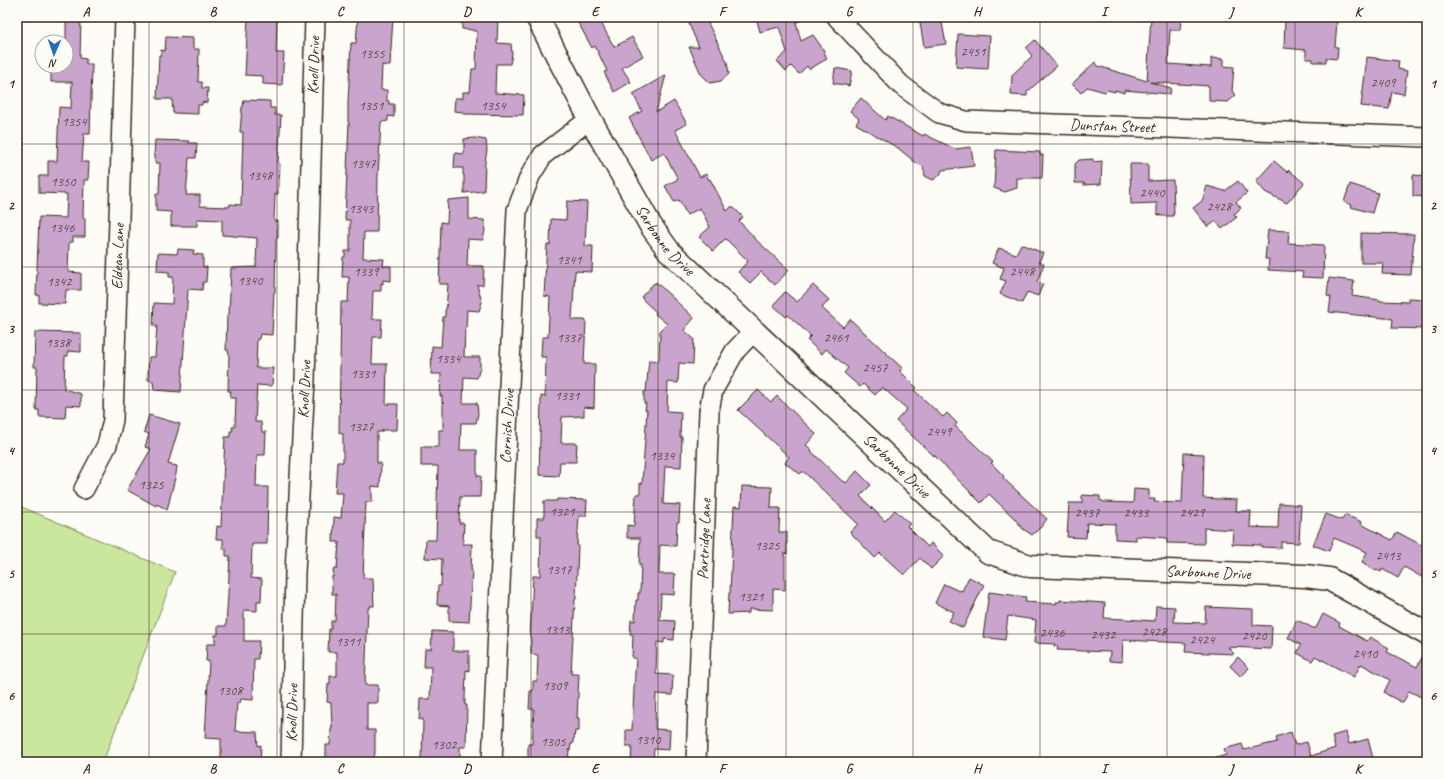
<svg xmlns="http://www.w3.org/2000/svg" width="1444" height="779" font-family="Caveat,sans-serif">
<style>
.green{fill:#cae79d;stroke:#82885e}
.building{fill:#c9a4cc;stroke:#3b2a1e}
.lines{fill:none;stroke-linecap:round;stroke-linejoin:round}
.minor-casing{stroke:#3b2a1e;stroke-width:22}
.tertiary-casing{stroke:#3b2a1e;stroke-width:25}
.minor{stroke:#fdfcf7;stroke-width:19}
.tertiary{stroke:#fdfcf7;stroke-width:22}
.grid{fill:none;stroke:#3b2a1e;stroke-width:1;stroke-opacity:0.55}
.labels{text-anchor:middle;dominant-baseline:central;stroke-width:3;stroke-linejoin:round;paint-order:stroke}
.number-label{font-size:14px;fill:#5e484a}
.street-label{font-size:16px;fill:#3b2a1e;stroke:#fdfcf7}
.neatline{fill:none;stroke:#3b2a1e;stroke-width:1.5}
.grid-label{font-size:13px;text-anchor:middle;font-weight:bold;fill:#3b2a1e}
</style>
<rect width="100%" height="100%" fill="#fdfcf7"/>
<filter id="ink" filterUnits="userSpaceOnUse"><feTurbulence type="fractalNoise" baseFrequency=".025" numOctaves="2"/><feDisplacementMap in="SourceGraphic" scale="8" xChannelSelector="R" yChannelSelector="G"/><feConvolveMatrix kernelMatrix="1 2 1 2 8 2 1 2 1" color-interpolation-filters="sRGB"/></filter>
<g filter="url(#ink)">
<!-- green -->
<path class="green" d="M17,505L175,572L103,762H17Z"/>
<!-- building -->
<path class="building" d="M66,17H81L80,58L86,59V64H92V66L90,134H84L82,162H89L88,180H84L83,218H85V237H73V242H69L68,272L81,273V290H66L65,304L39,303V295H36L39,217L66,218L67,194L39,193V176H48V161H57L59,107L71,108L72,82H51V66H66Z
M248,17H277L276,53H284L282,85L263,84V76L245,75Z
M358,17H393L390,66L382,65L381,90H387V101H389V104H394V117L388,116V121L381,122L378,176L377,232H364L363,258L384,259L383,266H391V281L383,280V284L381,283V291H373L372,319H382L381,337H373L372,364H387L386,404H398L397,430H382V432H377V463H381L380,487L372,486V502H366L363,578H373L374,606H370V608H368L365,685H378V703H367V730H375V754L371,762L326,761V745H330L331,729H332L331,703L327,702L328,684H330V676H337V652H328L329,629H331V621H335L336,594H332V576H334L333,569H337L339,542H333L334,517L341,518L343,493H335L337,462H343V434L339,433L341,302H348L349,277H342L343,257H345V251H350V220H345L349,122H348V102L351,43H356Z
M462,17H498L497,43L511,44L512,54L510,64H496L495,93L524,95L523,115L463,114V112L454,111L455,98H463V92H470L472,69H476L477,31H473V30L462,29Z
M575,17H598L614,47L632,37L643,56L622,68L631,82L614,92L604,72L607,71L595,46L592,48Z
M686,17H705L727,62L729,74L721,81L710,83L701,74L689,47H699Z
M756,17H800V21L796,22L801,41L813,35L823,49L827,59L809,69L807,66L799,74L791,66L786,71L777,61L787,52L779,27L760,32Z
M919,17H941L946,44L924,47Z
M1151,17H1181L1180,30H1170L1168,64L1211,67V58L1224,59V66L1234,67L1232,91L1236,95L1228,102L1209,101V86L1150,82L1171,88L1170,94L1124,90V93L1115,90V92L1107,90L1105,92L1087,87L1081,93L1072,84L1095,62L1098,66L1147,81Z
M1285,17H1313V20L1337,21L1335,47H1338L1337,59L1326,58V62H1313V59H1306V50L1284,48Z
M958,34L990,36L988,69L956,67Z
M166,37L193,38V49H199L198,82H202V88H208L207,103L202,102V105H198V114L173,113L172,99H157L159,55H161V50L165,51Z
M1035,40L1057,66L1027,92V96L1011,95L1012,75L1032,56L1026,48Z
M1367,57L1399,61L1398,69L1407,71L1404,94L1392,92L1389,109L1361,106Z
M835,68L852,71L849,86L833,83Z
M666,75L656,112L674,101L687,124L675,130L700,177L706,174L709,180L710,179L727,211L732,206L743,217L739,221L753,236V237L789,270L775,285L761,272L750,283L738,272L748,261L727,240L725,239L713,251L699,237L710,227L700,208L687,215L679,200L674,202L665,186L678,179L664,153L651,160L629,118L642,111L633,94Z
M861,98L885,120L888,116L923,136L924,134L955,149L971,147L974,166L942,170L940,175L933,180L925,176L923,166L916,163L898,148L856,124L859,119L850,111Z
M244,100L270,101V108H275V115H281V116L278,163L280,164L279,187H278V194H275L274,221H278V238H276L275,292H274L272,335L260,334L259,339H257L256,368H273L272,386L257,385L255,422H261L262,432H266L265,455H257L256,487H268L267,544H252L251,578L262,579L261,601H257V611L244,610V641H259L258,659H254L253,700L241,699L240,703H237L235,731L257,732L258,746L261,745L260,762H221V739L205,738L209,661H206L207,644H215V635H218V626H226L228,594L230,556H226V549H223V539H216L217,526L221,527L225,437H230V431H233L232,427H235L236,398H230L231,391H228L229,355L228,350H226L227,315H229L231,268L256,267L257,238L222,235V220L197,219V226H171V212L156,211V194H159L160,163H155V155H154L155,140L189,141V143H197L196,158H189L186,195H200V206L229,207L230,204L241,205L243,132H240L242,107H243Z
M475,138L486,140L487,150L485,162L484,191L464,193V175H463V168H454L455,153L464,154V139Z
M996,150L1040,152V155H1043L1042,178H1017V188L1005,192L994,188Z
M1093,159V162L1102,161L1101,184L1083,185L1084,183H1075V164L1079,160Z
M1274,161L1287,172L1289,170L1304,183L1287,203L1265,192L1256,181Z
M1130,164H1148V181L1173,180L1174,214H1173V216H1162L1157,214V203L1131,204Z
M1413,175L1427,176V197L1413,196Z
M1238,181L1247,193L1236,202L1241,208L1234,214L1237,217L1222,229L1216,221L1208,227L1193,208L1202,201L1207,186L1225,191Z
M1350,184L1378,193L1372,213L1351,207L1352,205L1344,202Z
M469,198V219L484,220L485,230L483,240L468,239L467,266H484L483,285H477L482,302L479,311L467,310L466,329H465L464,357H480V368L477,378L464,377L463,403H477L478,414L476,423H461L460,450H477V476H481L480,497H460L459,523H464L463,544H472L471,570H472L469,622L449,621V606L437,605L438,586H441L442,559L425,558L426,540H436L438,466H421V447H439V430H443V402L442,403V396H440L441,374H431L432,346L441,347L443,317H445V310H446L448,284H439L441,222L447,223L448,200Z
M567,201L587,202L585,246H593L592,272L575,271L572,320H586L584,364H595L594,408L584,407V416L562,417L561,443H577L576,462H560L559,476L539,475L541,401V396L545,397L546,357H541L542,337H548L550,297L544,296L547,244L550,245L551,219L566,220Z
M1268,230L1289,231L1288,243L1324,245L1323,278L1302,277L1303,272L1268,270L1269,259H1265Z
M1361,233L1414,234L1411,275L1382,274L1383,263H1361Z
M1021,244L1043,253L1039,262L1044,264L1037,282L1043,284L1038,296L1027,292L1022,303L1000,294L1006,281L1000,279L1004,268L992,263L999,248L1016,254Z
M178,249L194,250L193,254L203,255V267H207L206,282H203L202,290L188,289L181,392L154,390L153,381L148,380V374L149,357H155L157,326H153L154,303L172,304L173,277H169V272L157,271L158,253L177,254Z
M1329,278L1354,281L1352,296L1380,300V301L1408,302V298L1427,299V329L1392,328L1393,319L1329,312L1331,297L1327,296Z
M656,282L694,318L684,330L694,339L693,364L679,363L678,383L668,382L667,411L681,412L680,437H682L681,467L665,466L663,504L680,505L679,522H677L676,546L660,545L659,574H675L674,595L661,594L660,620L675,621L674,640L664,639V643L657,642L656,674L673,675L672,695L656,694L655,729L670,730L669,750L654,749L653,762H631L632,746H626V730H632L634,689L636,658H632L633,635H630L631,620L635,621L636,600H638V593H640L641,565H639L640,538H627V525L634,526L636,494H640V483L642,484L647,410H645L646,404L644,403V392H646L649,360L659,361L660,331L667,324L655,314L656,312L642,299L643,298L641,297L654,283L655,284Z
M813,285L829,300L822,308L843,327L850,319L902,368L900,371L917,388L914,390L943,417L947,413L957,423L955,426L993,462L991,463L1004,476L1003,478L1047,519L1041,527L1032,535L1023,529L1015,519L989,494L981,503L934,455V456L896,421L907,409L882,387L875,395L863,384L860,387L844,373L848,368L826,349L822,354L807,340L811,336L788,315L786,317L773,305L785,292L797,302Z
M35,332L81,333V352L68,351V356H65L64,389L81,394V406L66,405L65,418L39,417V410H36L37,367H34Z
M758,390L771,402L777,396L816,434L806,445L812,450L811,451L843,482L844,481L846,483L857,471L871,485L860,496L885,521L895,510L910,524L907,526L928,547L931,543L944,556L931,569L920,558L904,575L880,553L875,558L850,532L858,524L804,472H802L800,474L785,463L789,457L738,410Z
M149,415L180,424L168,464L177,466L176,474L167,510L157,504L156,506L127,490L151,449L145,447L149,434L144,432Z
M1184,453L1204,454L1203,498L1237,500L1236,511H1251L1250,527L1278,528L1279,503L1301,505L1299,543L1281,542V548L1261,547V545L1232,544L1233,530L1204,528V544L1167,543V538L1136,536V540L1115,539V524L1087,523L1086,538L1067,537L1069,503H1082V495L1100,496V500L1104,502L1133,503L1134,489L1149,490V499H1155L1154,502L1182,503Z
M742,486L772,487L771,508H780L779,532H787V554L785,553V590L773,589V610L749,609V613L728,614L729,593H730L734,506L741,507Z
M557,499L587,500L586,516H579L577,545H578L576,599H575L571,674H579L577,718H579V731H575L574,739H573V744H571L570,750H569L568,762H528V744H532L534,709H529L530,691H533V681H537L538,655L531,654V637H530L533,576H540L541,536H537V518H544V501H557Z
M1326,514L1342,520L1345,515L1362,522L1361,524L1392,540L1397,532L1427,548V580L1404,567L1398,578L1382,569L1381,572L1377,570L1376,571L1365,565L1366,564L1362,562L1367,552L1334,538L1329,551L1313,545Z
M969,577L984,585L963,628L949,621L954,612L935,603L944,584L959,591L960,590L962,591Z
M989,592L1026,597L1025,602L1056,604V602H1060V600L1105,603L1104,618L1124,619L1155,621L1156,606L1175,607L1174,622L1205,623L1206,607L1253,609V625L1272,626L1271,649L1228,647L1234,654L1185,652L1186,643L1123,640L1122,662L1109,661L1110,652L1057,650L1058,646H1054L1055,644L1034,643L1036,620L1008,616L1005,640L983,637Z
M1323,614L1340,623L1339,626L1367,641L1370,637L1389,648L1387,652L1417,667L1427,648V687L1421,697L1409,691L1403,703L1386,694L1384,692L1390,680L1361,664L1354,677L1315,656L1312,661L1297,653L1301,645L1288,638L1297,620L1313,628H1316Z
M432,631L453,632V651H469V671L466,670L465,699V705H467L466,747H460V762H422L423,719H419L420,699H430L431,667H424L425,649H431Z
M1238,657L1249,668L1241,677L1230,666Z
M1291,732L1295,745L1307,742L1311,756L1335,748L1332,736L1346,732L1349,744L1368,739L1374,762H1216V758L1226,755L1224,749L1242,744L1244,750L1277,742L1276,737Z"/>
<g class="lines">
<defs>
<g id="minor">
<path id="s1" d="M837,17L901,85L939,113L966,121L1427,137"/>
<path id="s2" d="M84,489L107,445L113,420L125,17"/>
<path id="s3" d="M291,762L295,573L305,380L315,17"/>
<path id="s4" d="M492,762L517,210L530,176L543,155L590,119"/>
<path id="s5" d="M696,762L709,411L713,390L735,351L754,331"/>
</g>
<g id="tertiary">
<path id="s6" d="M537,17L590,119L651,226L669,251L988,552L1030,566L1305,576L1329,579L1427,634"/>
</g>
</defs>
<!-- minor casing -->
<use href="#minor" class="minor-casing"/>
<!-- tertiary casing -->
<use href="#tertiary" class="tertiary-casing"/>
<!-- minor -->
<use href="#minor" class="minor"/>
<!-- tertiary -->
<use href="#tertiary" class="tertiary"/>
</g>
</g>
<!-- grid -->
<path class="grid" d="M149,17V762M277,17V762M404,17V762M531,17V762M658,17V762M786,17V762M913,17V762M1040,17V762M1167,17V762M1295,17V762M17,144H1427M17,267H1427M17,390H1427M17,512H1427M17,634H1427"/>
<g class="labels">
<!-- number labels -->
<g class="number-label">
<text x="973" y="51">2451</text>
<text x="372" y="53">1355</text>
<text x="1383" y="82">2409</text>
<text x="371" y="105">1351</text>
<text x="493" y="105">1354</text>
<text x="74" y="121">1354</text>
<text x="363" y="163">1347</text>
<text x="260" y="175">1348</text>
<text x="63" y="181">1350</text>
<text x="1152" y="192">2440</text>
<text x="1219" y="206">2428</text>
<text x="361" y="208">1343</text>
<text x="62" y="227">1346</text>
<text x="569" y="259">1341</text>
<text x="366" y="271">1339</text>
<text x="1022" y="271">2448</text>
<text x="250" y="280">1340</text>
<text x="59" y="281">1342</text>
<text x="569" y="337">1337</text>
<text x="836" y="337">2461</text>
<text x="58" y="342">1338</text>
<text x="448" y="358">1334</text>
<text x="875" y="367">2457</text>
<text x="363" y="373">1331</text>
<text x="567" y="395">1331</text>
<text x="361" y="426">1327</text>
<text x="939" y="431">2449</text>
<text x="662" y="455">1334</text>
<text x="151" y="484">1325</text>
<text x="562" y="511">1321</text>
<text x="1087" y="512">2437</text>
<text x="1136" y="512">2433</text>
<text x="1192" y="512">2429</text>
<text x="767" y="545">1325</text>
<text x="1388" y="555">2413</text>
<text x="559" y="569">1317</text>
<text x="751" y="596">1321</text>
<text x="557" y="629">1313</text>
<text x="1154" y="631">2428</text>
<text x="1052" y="632">2436</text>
<text x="1103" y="634">2432</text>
<text x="1254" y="635">2420</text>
<text x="1202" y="639">2424</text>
<text x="348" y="641">1311</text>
<text x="1365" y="653">2410</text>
<text x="555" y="685">1309</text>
<text x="230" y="690">1308</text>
<text x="648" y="739">1310</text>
<text x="553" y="741">1305</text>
<text x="444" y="744">1302</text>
</g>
<!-- street labels -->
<g class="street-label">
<text stroke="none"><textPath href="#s3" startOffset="697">Knoll Drive</textPath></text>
<text stroke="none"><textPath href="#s1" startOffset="315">Dunstan Street</textPath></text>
<text stroke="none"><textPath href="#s6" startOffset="258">Sarbonne Drive</textPath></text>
<text stroke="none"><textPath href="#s2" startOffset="239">Eldean Lane</textPath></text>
<text stroke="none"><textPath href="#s3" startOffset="373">Knoll Drive</textPath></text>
<text stroke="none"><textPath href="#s4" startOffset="336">Cornish Drive</textPath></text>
<text stroke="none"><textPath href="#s6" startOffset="582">Sarbonne Drive</textPath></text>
<text stroke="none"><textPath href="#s5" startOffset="223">Partridge Lane</textPath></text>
<text stroke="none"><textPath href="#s6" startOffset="930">Sarbonne Drive</textPath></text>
<text stroke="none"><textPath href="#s3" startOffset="49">Knoll Drive</textPath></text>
</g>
</g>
<!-- margin -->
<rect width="1444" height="779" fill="none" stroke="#fdfcf7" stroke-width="44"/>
<!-- north arrow -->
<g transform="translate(54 54) rotate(182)"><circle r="19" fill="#fdfcf7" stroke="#afa8a0"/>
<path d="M0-3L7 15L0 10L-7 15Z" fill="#1f6fb2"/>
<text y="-6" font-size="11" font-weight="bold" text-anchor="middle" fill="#3b2a1e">N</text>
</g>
<rect x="22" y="22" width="1400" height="735" class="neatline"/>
<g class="grid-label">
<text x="86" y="16">A</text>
<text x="213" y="16">B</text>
<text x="340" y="16">C</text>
<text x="467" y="16">D</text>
<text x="595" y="16">E</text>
<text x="722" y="16">F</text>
<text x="849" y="16">G</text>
<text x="977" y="16">H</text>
<text x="1104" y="16">I</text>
<text x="1231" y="16">J</text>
<text x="1358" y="16">K</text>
<text x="11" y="88">1</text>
<text x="1433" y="88">1</text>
<text x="11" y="210">2</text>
<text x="1433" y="210">2</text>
<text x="11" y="333">3</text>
<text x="1433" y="333">3</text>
<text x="11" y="455">4</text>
<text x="1433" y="455">4</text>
<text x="11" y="578">5</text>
<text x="1433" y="578">5</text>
<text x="11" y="700">6</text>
<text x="1433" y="700">6</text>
<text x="86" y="773">A</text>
<text x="213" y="773">B</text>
<text x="340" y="773">C</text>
<text x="467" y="773">D</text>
<text x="595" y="773">E</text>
<text x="722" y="773">F</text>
<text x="849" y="773">G</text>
<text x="977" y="773">H</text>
<text x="1104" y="773">I</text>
<text x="1231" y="773">J</text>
<text x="1358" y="773">K</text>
</g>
</svg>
